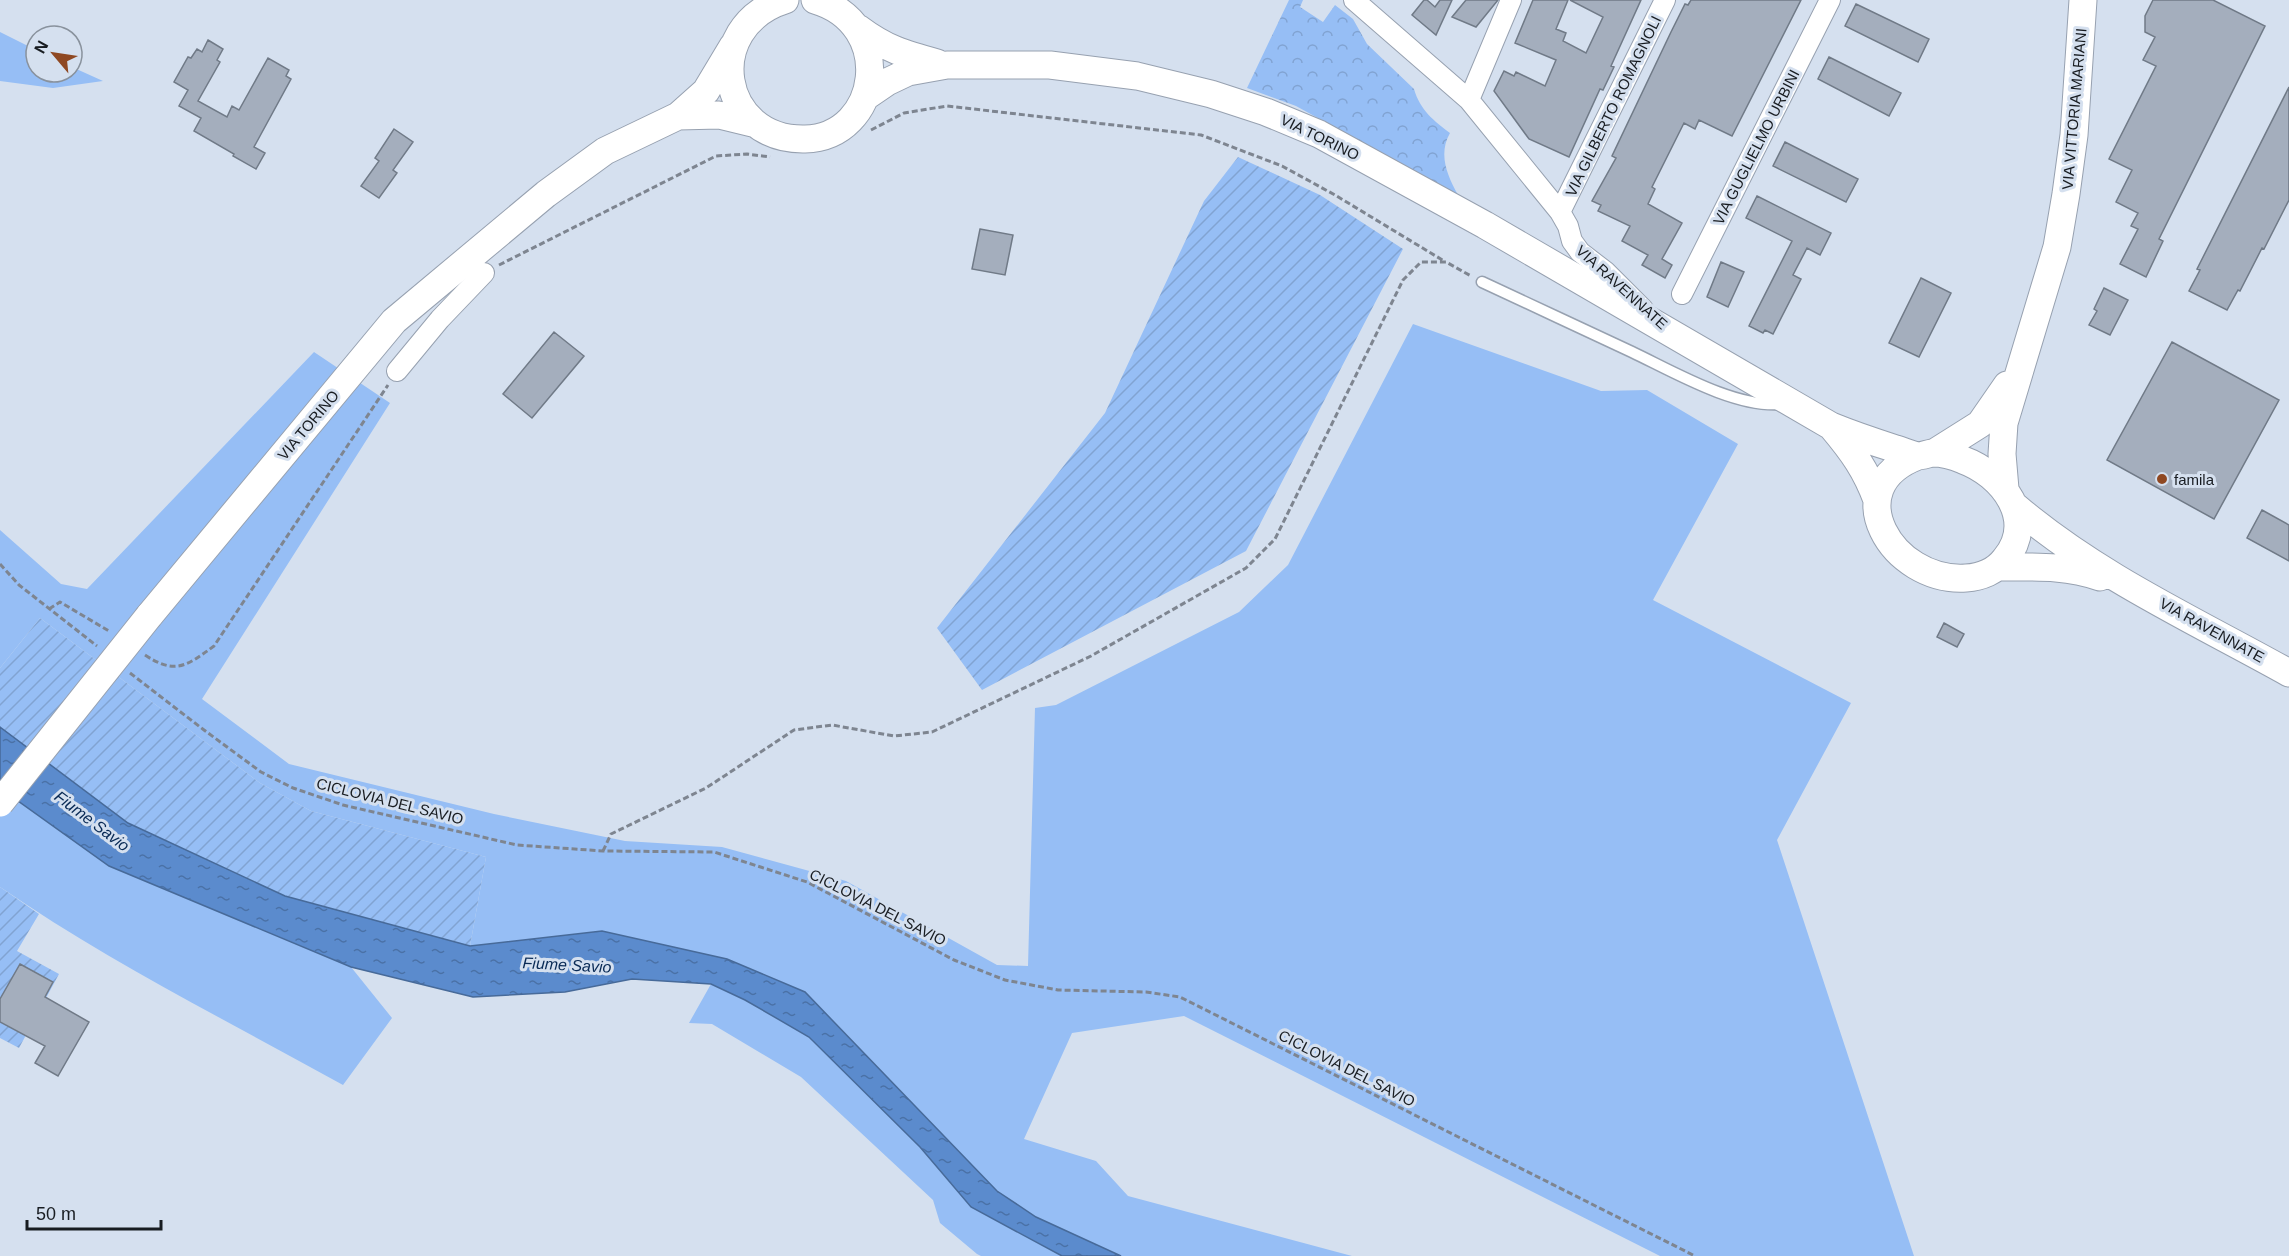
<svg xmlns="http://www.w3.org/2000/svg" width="2289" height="1256" font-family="Helvetica,sans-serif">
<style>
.grass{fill:#96bef5}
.park{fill:url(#park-crowns)}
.garden{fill:url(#garden-furrows)}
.water{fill:url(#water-ripples);stroke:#476a99;stroke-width:1.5}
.building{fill:#a4aebd;stroke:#707a87;stroke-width:1.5}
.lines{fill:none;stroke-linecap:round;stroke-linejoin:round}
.lane-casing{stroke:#97a1b0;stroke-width:13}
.street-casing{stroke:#97a1b0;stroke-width:22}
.secondary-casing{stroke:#97a1b0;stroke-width:29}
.path{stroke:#7e8590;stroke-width:3;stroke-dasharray:6 3;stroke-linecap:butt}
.lane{stroke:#fff;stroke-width:10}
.street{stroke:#fff;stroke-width:20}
.secondary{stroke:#fff;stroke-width:27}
.secondary-bridge-casing{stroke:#97a1b0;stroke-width:29;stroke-linecap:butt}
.secondary-bridge{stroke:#fff;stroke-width:27}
.poi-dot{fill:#8f4822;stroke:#d5e0ef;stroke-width:2}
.labels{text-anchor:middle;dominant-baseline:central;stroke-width:6;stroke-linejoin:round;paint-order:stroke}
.street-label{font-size:15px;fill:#181c21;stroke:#d5e0ef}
.poi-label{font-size:15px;fill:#181c21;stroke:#d5e0ef;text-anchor:start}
.water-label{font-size:16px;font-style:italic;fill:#092a55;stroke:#d5e0ef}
</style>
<defs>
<pattern id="park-crowns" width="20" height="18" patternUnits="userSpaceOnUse" patternTransform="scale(1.5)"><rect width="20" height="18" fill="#96bef5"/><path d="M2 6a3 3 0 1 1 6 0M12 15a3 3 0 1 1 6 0" fill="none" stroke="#81a3d2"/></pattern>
<pattern id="garden-furrows" width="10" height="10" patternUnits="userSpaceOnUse" patternTransform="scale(1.5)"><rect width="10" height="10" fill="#96bef5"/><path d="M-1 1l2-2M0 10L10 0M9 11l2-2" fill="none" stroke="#81a3d2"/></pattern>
<pattern id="water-ripples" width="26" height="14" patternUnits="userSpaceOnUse" patternTransform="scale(1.5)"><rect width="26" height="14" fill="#5b8bcd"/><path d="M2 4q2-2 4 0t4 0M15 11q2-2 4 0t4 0" fill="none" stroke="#4a71a6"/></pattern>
</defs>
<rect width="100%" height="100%" fill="#d5e0ef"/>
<!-- grass -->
<path class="grass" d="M0,32L36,50V72H72V67L103,81L53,88L0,81Z
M1413,324L1601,391L1647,390L1738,444L1653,600L1851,703L1777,840L1914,1256H1660L1184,1016L1072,1033L1024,1139L1096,1161L1128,1196L1352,1256H1121L1036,1217L997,1191L805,992L602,931L470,946L486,857L311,811L260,783L40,618L0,668V530L61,584L87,589L314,352L390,403L202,699L289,764L494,814L625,841L722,847L846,881L997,965L1028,966L1035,708L1056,705L1239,612L1288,565Z
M0,788L109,866L351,967L392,1018L343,1085C228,1021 109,962 0,887Z
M711,984L745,1000L809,1037L920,1147L971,1207L1062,1256H981L977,1254L940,1223L933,1200L801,1077L712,1024L689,1023Z"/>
<!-- park -->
<path class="park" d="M1289,0H1303L1300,7L1323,22L1335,5L1353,19L1367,44L1414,89C1420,110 1434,121 1450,133C1438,154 1447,175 1458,195L1296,106L1247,88Z"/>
<!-- garden -->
<path class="garden" d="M1238,157L1320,195L1403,249L1246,551L982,690L937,628L1105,413L1204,201Z
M40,618L260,783L311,811L486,857L470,946L285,896L128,823L0,727V668Z
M0,887L39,914L17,951L59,974L19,1048L0,1038Z"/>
<!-- water -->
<path class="water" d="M0,727L128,823L285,896L470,946L602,931L727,959L805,992L997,1191L1036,1217L1121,1256H1062L971,1207L920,1147L809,1037L745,1000L711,984L632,979L565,992L473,997L351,967L109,866L0,788Z"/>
<!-- building -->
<path class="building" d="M1424,0H1427L1435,7L1440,0H1452L1436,35L1412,15Z
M1466,0H1498L1476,27L1452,17Z
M1533,0H1568L1556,29L1566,33L1563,41L1586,53L1603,17L1570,0H1641L1611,66L1614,67L1603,90L1600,89L1569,157L1529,139L1494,91L1504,71L1514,76L1516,72L1545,86L1556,60L1515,43Z
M1691,0H1801L1732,136L1699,120L1695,129L1684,123L1652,187L1655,189L1648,204L1682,223L1662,259L1672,265L1665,278L1642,265L1648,255L1622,241L1630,226L1598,211L1601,205L1592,201L1616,158L1612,156L1671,32L1685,4L1688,5Z
M2153,0H2213L2265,26L2159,239L2163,241L2146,277L2120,264L2138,229L2131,226L2138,213L2116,202L2132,170L2109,159L2156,66L2143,60L2155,37L2145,32V16Z
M1856,4L1929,39L1918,62L1845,26Z
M208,40L223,49L217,60L220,62L198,101L227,117L232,106L239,110L268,58L289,70L286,76L291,79L254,147L265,153L256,169L233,156L234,154L194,131L201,118L179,106L188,90L174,82L188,57L191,58L197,49L202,52Z
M1829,57L1901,93L1889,116L1818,79Z
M2289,87V200L2264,249L2262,248L2240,291L2238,290L2227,310L2189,291L2200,270L2197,269Z
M394,129L413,142L393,170L397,173L379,198L361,186L379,161L375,158Z
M1785,142L1858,179L1846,202L1773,166Z
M1757,196L1831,233L1820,255L1807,248L1793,275L1801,279L1773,334L1765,330L1763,333L1749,326L1792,241L1746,218Z
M980,229L1013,235L1005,275L972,269Z
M1721,262L1744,272L1728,307L1707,297Z
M1921,278L1951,293L1919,357L1889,343Z
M2104,288L2128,300L2110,335L2089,325L2097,311L2094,309Z
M554,332L584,356L532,418L503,394Z
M2172,342L2279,400L2214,519L2107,460Z
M2262,510L2289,525V561L2247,538Z
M1944,623L1964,634L1957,647L1937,637Z
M20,964L53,982L45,997L89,1022L58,1076L35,1063L45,1046L0,1022V999Z"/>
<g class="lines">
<defs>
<path id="lane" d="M1482,282C1532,305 1582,329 1632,352C1674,372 1735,408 1781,404"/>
<path id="street" d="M1354,0L1469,100L1560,212L1568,226L1572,241L1580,252L1606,272L1643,309
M1469,100L1511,0
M1560,212L1665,0
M1682,294L1830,0
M397,371L440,319L484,273"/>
<path id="secondary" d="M785,0C700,27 719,141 805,139C881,137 897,24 815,0
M858,28C886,49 904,54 937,63
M865,97L887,82L908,72L947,65H1050L1137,76L1211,94L1266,112L1319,134L1485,225L1831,426C1853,435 1874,442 1896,449C1903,451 1911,455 1918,456C1922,456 1927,454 1932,453C1942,453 1954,456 1963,460C2002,474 2038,520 2005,559C1996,571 1981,577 1966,578C1892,583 1835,487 1918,456
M678,116L719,115L756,124
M1832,427C1853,452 1866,470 1877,500
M1934,453L1980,424L2007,385
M2005,489L2002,454L2004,423L2057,247L2066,194L2074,135L2083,0
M2016,507C2097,576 2196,621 2289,673
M1998,567C2034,567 2066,565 2100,577
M149,616L394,321L546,194L605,151L678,116L706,91L733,46"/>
</defs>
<!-- lane casing -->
<use href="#lane" class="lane-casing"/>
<!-- street casing -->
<use href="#street" class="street-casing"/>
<!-- secondary casing -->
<use href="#secondary" class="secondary-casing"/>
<!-- path -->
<path class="path" d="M871,130L904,113L947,106L1201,135L1282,166L1335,195L1444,261
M499,265L716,156L747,154L770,157
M0,564L19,585L97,646
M49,609L60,602L109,631
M145,655C175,675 187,666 214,646L388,385
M130,673L204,730L261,772L293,788L343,805L517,845L603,851L714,852L807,882L954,960L1005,980L1058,990L1146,992L1180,997L1695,1256
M603,851L611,834L706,788L794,730L832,725L894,736L932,732L1091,656L1246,568L1275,539L1403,280L1421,262H1446L1471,276"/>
<!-- lane -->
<use href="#lane" class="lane"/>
<!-- street -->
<use href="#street" class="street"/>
<!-- secondary -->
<use href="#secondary" class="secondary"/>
<defs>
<path id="secondary-bridge" d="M0,803L149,616"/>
</defs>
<!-- secondary-bridge casing -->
<use href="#secondary-bridge" class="secondary-bridge-casing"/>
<!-- secondary-bridge -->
<use href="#secondary-bridge" class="secondary-bridge"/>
</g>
<!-- markers -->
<circle class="poi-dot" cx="2162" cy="479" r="6"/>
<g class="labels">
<!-- street labels -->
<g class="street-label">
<text transform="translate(1613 106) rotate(-64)">VIA GILBERTO ROMAGNOLI</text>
<text transform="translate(2074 109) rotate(-85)">VIA VITTORIA MARIANI</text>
<text transform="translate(1320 137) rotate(26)">VIA TORINO</text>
<text transform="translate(1756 147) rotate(-63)">VIA GUGLIELMO URBINI</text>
<text transform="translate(1622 287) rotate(42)">VIA RAVENNATE</text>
<text transform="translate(308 425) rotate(-50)">VIA TORINO</text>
<text transform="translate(2212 630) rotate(29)">VIA RAVENNATE</text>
<text transform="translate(390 801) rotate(14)">CICLOVIA DEL SAVIO</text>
<text transform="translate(878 907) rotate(27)">CICLOVIA DEL SAVIO</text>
<text transform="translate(1347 1068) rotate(27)">CICLOVIA DEL SAVIO</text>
</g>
<!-- poi labels -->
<g class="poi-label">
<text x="2174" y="479">famila</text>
</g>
<!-- water labels -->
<g class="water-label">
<text transform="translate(92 821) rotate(37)">Fiume Savio</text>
<text transform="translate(567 965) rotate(3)">Fiume Savio</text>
</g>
</g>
<!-- north arrow -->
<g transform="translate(54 54) rotate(299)"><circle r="28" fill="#d5e0ef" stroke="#89929d" stroke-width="1.5"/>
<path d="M0-4.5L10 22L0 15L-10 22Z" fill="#8f4822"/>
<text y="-9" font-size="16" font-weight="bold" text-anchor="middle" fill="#181c21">N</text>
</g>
<!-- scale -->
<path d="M27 1220v9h134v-9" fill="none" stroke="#181c21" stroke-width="3"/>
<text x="36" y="1220" font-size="18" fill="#181c21" stroke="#d5e0ef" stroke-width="4.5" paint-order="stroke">50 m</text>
</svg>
